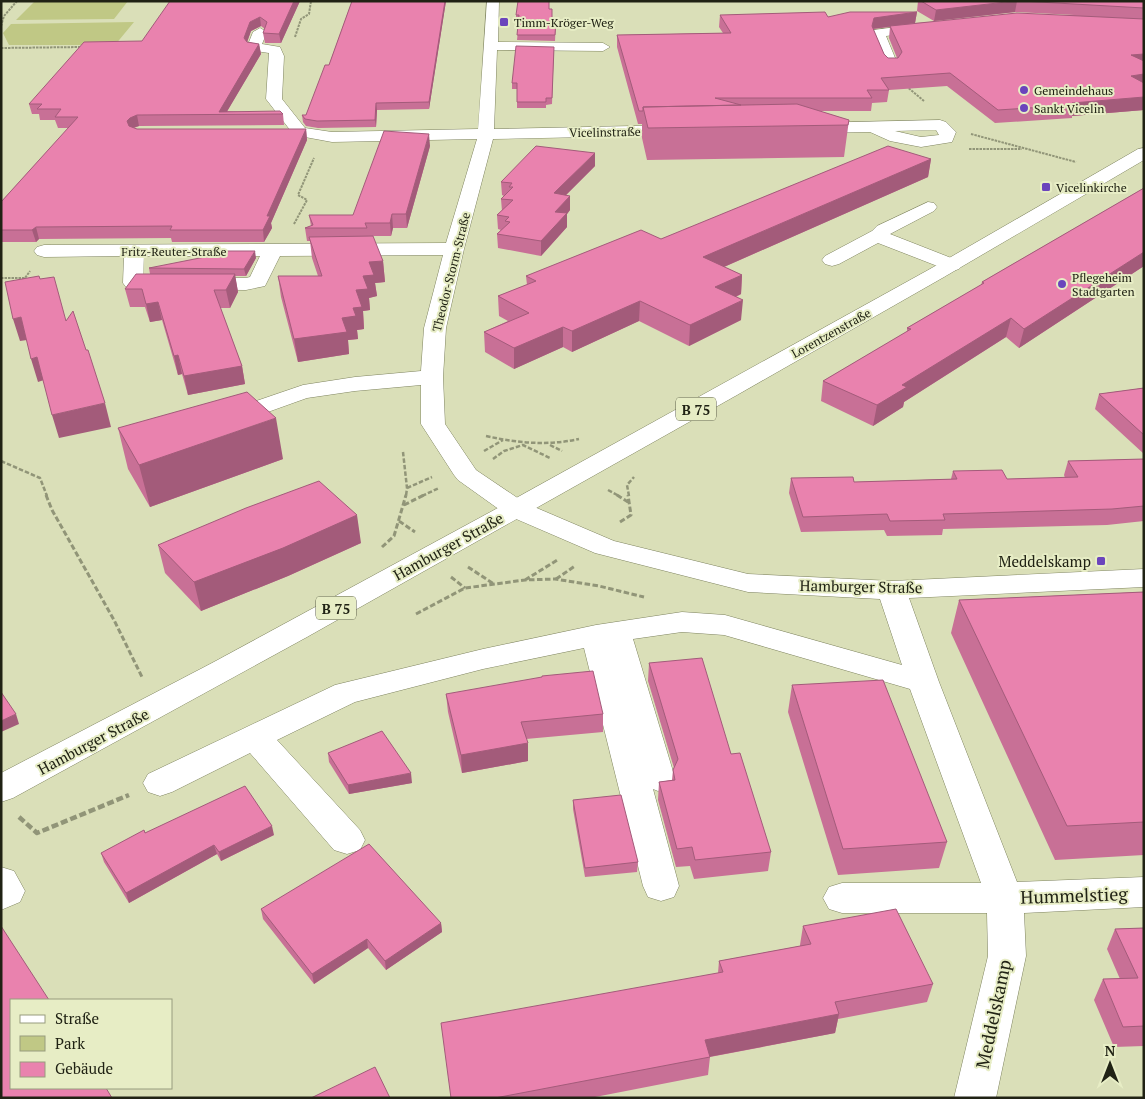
<svg xmlns="http://www.w3.org/2000/svg" width="1145" height="1099" font-family="'PT Serif',serif">
<style>
.green{fill:#c0c885}
.lines{fill:none;stroke-linecap:round;stroke-linejoin:round}
.minor-casing{stroke:#7f8460;stroke-width:1}
.major-casing{stroke:#7f8460;stroke-width:1}
.path-far3{stroke:#919578;stroke-width:2;stroke-dasharray:2.5 1;stroke-linecap:butt}
.path-far2{stroke:#919578;stroke-width:2.5;stroke-dasharray:4.5 2;stroke-linecap:butt}
.path-far1{stroke:#919578;stroke-width:3;stroke-dasharray:5.5 2.5;stroke-linecap:butt}
.path{stroke:#919578;stroke-width:4.5;stroke-dasharray:7 3;stroke-linecap:butt}
.minor{fill:#fff;fill-rule:evenodd}
.major{fill:#fff;fill-rule:evenodd}
.wall{fill:#c87096;fill-rule:evenodd}
.shaded-wall{fill:#a35b7a}
.building{fill:#e982ae;stroke:#a35b7a}
.poi-dot{fill:#6b44bc;stroke:#e7edc5;stroke-width:2}
.labels{text-anchor:middle;dominant-baseline:central;stroke-width:4;stroke-linejoin:round;paint-order:stroke}
.far-poi-label{font-size:12px;fill:#202214;stroke:#e7edc5;text-anchor:start}
.far-street-label{font-size:12px;fill:#202214;stroke:#e7edc5}
.shield{fill:#e7edc5;stroke:#5c5f49;stroke-width:1}
.shield-label{font-size:14px;font-weight:bold;fill:#202214}
.street-label{font-size:15px;fill:#202214;stroke:#e7edc5}
.poi-label{font-size:15px;fill:#202214;stroke:#e7edc5;text-anchor:end}
.near-street-label{font-size:18px;fill:#202214;stroke:#e7edc5}
</style>
<rect width="100%" height="100%" fill="#dadfb8"/>
<!-- green -->
<path class="green" d="M35,1H128L114,19L16,20Z
M134,22L115,45H9L3,33L11,24Z"/>
<g class="lines">
<defs>
<path id="minor" d="M487,1H499L498,42L603,43L610,47L603,51L497,50L494,129L679,125L685,127L687,130L685,133L679,135L493,139L464,249L446,328L443,377L445,424L476,470L525,503L614,541L748,574L892,581L1144,569V587L909,598L939,682L1017,882L1144,877V907L1024,913L1026,956L996,1098H954L988,956L987,913H842L829,909L823,898L829,887L842,883H981L910,689L724,635L682,632L633,639L675,778L670,787L658,791L653,789L679,886L674,897L661,901L648,897L643,886L584,648L483,669L355,702L277,740L360,830L365,840L360,850L347,854L334,850L250,753L172,792L160,796L148,792L143,783L148,774L335,685L483,649L596,625L682,612L725,615L902,665L880,599L748,592L595,553L507,515L458,480L454,475L421,424V385L355,391L307,398L237,423L229,425L221,423L217,418L221,413L303,385L355,377L421,371L424,328L443,255L280,256L265,286L246,290L133,289L126,287L123,283L124,256L44,257L37,255L34,251L37,247L44,245L446,243L477,139L332,142L294,135L266,99L269,53L249,50L247,47L253,32L260,28L267,32L262,44L280,47L284,56L282,99L305,128L332,132L478,129ZM144,256H260L250,277L246,278L143,277Z
M927,23L932,24L934,27L932,30L886,36L898,65L896,68H886L872,37L874,30Z
M940,120L946,122L956,132L952,142L921,147L890,141L870,132L810,133L804,131L802,128L804,125L810,123ZM936,130L939,135L921,137L895,131Z
M928,202L934,203L937,207L934,211L890,234L959,261L962,265L959,269L952,271L945,269L878,243L839,264L832,266L825,264L822,260L825,256L872,231L877,226Z
M1,867L14,871L25,891L20,902L1,910Z"/>
<path id="major" d="M1144,148V160L944,277L737,395L307,637L13,798L1,802V773L212,663L507,503L930,269L1138,149Z"/>
</defs>
<!-- minor casing -->
<use href="#minor" class="minor-casing"/>
<!-- major casing -->
<use href="#major" class="major-casing"/>
<!-- path-far3 -->
<path class="path-far3" d="M1,26L4,16L17,1
M295,37L301,19L309,14L311,1
M1,48L83,47
M906,86L924,101
M971,134L1076,162
M969,149H1022
M294,224L307,200L298,195L314,158
M1,278H25L30,271"/>
<!-- path-far2 -->
<path class="path-far2" d="M486,436C518,443 547,446 579,439
M550,445L562,451
M484,451L503,440
M403,452L407,488L406,496
M493,459L504,451L523,445L550,458
M1,461L40,478L47,496
M407,488L432,477
M608,490L619,496
M422,496L439,488
M629,496L627,485L634,477"/>
<!-- path-far1 -->
<path class="path-far1" d="M46,495L52,510L114,620L142,677
M617,495L628,502
M404,505L424,495
M399,521L415,532
M620,522L631,515L628,495
M382,547L394,536L406,495
M468,567L494,584
M451,577L465,588
M556,579L575,566
M525,580L559,559
M416,614L465,588L525,580L555,579L599,586L644,597"/>
<!-- path -->
<path class="path" d="M19,817L37,833L129,795"/>
<!-- minor -->
<use href="#minor" class="minor"/>
<!-- major -->
<use href="#major" class="major"/>
</g>
<!-- wall -->
<path class="wall" d="M300,1L281,43H265L263,33L265,29L261,26L251,31L247,42L259,44L261,54L227,111L283,114L284,125L139,126L134,128L137,129H306L307,140L271,223L272,228L264,242H172L171,238L39,239L36,242H1V202L69,128H58L55,120H40L39,114H32L29,104L142,41Z
M352,1H446L429,109L377,110L376,127L318,128L306,126L303,122L302,115H306L329,65Z
M918,1H1144V110L1072,116V118L995,123L947,86L889,90L887,102L872,103L871,111H819L849,120L844,157L647,160L642,138V124H638L617,47V35L723,33L719,27L720,15L828,17L917,12L915,23L1074,15L1015,12L934,21L917,11ZM890,27L889,38L897,58H888L884,54L873,29Z
M549,9L552,20H556L555,41L517,40L519,20H516V15Z
M554,47L552,104L546,105V108H517V89H512V83Z
M430,146L407,228H393L391,236H368L383,261L385,282L375,283L377,296L369,298L370,310L363,311L364,329L357,330L358,339L348,340L349,354L298,362L281,297L278,276H318L312,258L310,241H307L305,228L311,226L309,215H353Z
M931,159L928,177L724,267L742,275L741,294L736,297L741,320L689,346L639,321L572,352L563,347L514,369L485,352L484,332L508,321L499,316L498,296L527,285L526,276L661,239Z
M595,166L566,195L570,210L567,214V227L541,256L498,248L497,234L501,230L498,229L497,215L502,211L501,199L504,196L502,195L501,182Z
M1144,188V266L1019,348L1006,337L904,402L903,407L873,426L821,401L823,381L907,332V328L981,285L982,282Z
M256,258L246,276H235L238,292L230,308H220L242,366L245,384L188,395L182,374L178,375L162,320L150,322L145,307H130L125,289L150,274L149,268Z
M1144,388V454L1095,409L1099,394Z
M118,428L283,459L150,507L128,469Z
M1144,459V521L1107,525L943,529L942,535L887,536L884,530L801,532L789,493L791,478L854,482L951,479L953,471L1007,479L1065,478L1064,475L1068,461Z
M361,543L288,576L201,611L165,573L158,545Z
M1144,592V855L1055,860L951,633L959,600Z
M649,663L731,754L771,852L768,871L694,879L690,866L676,867L658,800L659,782L672,780L673,770L674,768L648,681Z
M792,685L947,842L939,868L838,875L788,712Z
M446,694L603,714V732L526,739L528,761L462,773L448,712Z
M328,753L412,783L349,794L329,762Z
M573,800L638,862L637,872L585,877L573,809Z
M274,835L221,861L217,854L129,903L104,862L101,853Z
M261,909L441,923L442,932L386,970L368,948L314,984L263,919Z
M803,926L933,984L927,1002L838,1019L835,1033L710,1057L708,1075L590,1098H451L718,973L719,961L800,946V945Z
M1144,928V1046L1114,1047L1094,1000L1103,979H1120L1107,949L1115,929Z"/>
<!-- shaded-wall -->
<path class="shaded-wall" d="M294,1H300L281,43L279,34Z
M445,1H446L429,109V102Z
M1017,1L1015,12L934,21L936,10Z
M917,12L915,23L872,29V26L874,18Z
M260,17L261,26L251,31L245,48L244,38L250,22Z
M259,44L261,54L225,115L219,112Z
M1144,54V65L1131,55Z
M1144,74V86L1131,76Z
M1144,97V110L1072,116L1075,105L1072,103Z
M376,103L377,110L376,127L375,120Z
M137,115L139,126L132,128L129,132L127,121L130,118Z
M306,129L307,140L271,223L272,228L264,242L263,230L267,216Z
M429,134L430,146L407,228L406,214Z
M595,153V166L554,207V193Z
M931,159L928,177L701,277L703,257Z
M570,196V210L567,214V227L541,256V241L555,212Z
M392,214L393,228L391,236L390,223Z
M36,227L39,239L36,242L32,230Z
M255,251L256,258L246,276L244,269Z
M1144,252V266L1019,348L1024,329Z
M383,261L385,282L375,283L377,296L369,298L370,310L363,311L364,329L357,330L358,339L348,340L349,354L298,362L294,339L342,318L353,308L356,290L369,262Z
M235,274L238,292L230,308L226,290Z
M742,275L741,294L713,307L715,287Z
M743,300L741,320L689,346L690,325Z
M640,301L639,321L572,352V331Z
M158,302L162,320L150,322L146,304Z
M21,317L27,340L20,341L13,319Z
M1011,318L1006,337L904,402L903,407L873,426L877,405L902,385Z
M563,327V347L514,369V348Z
M178,355L182,374L178,375L174,356Z
M37,357L44,380L38,382L31,359Z
M242,366L245,384L188,395L184,376Z
M105,403L111,427L59,438L52,415Z
M276,418L283,459L150,507L139,465Z
M357,515L361,543L288,576L201,611L194,582Z
M16,714L19,724L1,732V721Z
M528,743V761L462,773L461,755Z
M411,773L412,783L349,794L348,785Z
M272,826L274,835L221,861L219,852Z
M214,845L217,854L129,903L126,893Z
M441,923L442,932L386,970L385,961Z
M367,939L368,948L314,984L312,974Z
M839,1014L835,1033L703,1058L705,1040Z"/>
<!-- building -->
<path class="building" d="M170,1H294L279,34L263,33L267,22L260,17L250,22L244,38L247,42L259,44L219,112L280,111L283,114L137,115L130,118L127,121L129,126L137,129H306L267,216H270L263,230H170L172,226L36,227L32,230H1V202L78,117H55L61,109H37L42,104H29L84,42L142,41Z
M352,1H445L429,102L376,103L375,120L317,121L305,119L302,115H306L325,65H329Z
M518,1H549V9H552V20H556L555,35H517L519,15H516Z
M921,1H1015L936,10Z
M1021,1H1144V8Z
M825,12L828,17L850,12H917L874,18L872,26L884,54L888,58H898L902,52L890,26L1017,13L1144,19V54L1131,55L1144,61V74L1131,76L1144,83V97L1072,103L1075,105L998,110L950,73L881,78L889,90H867L872,98H715L741,105L643,107V111H639L617,35L731,33L720,15Z
M516,46L554,47L552,98H546V102H517V83H512Z
M797,104L849,120L848,125L648,128L643,107Z
M384,131L429,134L406,214H392L390,223H365L367,228H305L313,225L309,215H353Z
M536,146L595,153L554,193L570,196L555,212L567,213L541,241L497,234L510,222L505,221L509,217L497,215L513,200L501,199L513,187H509L512,183L501,182Z
M888,146L931,159L703,257L742,275L715,287L743,300L690,325L640,301L572,331L563,327L514,348L484,332L529,313L498,296L536,281L526,276L641,230L661,239Z
M1144,188V252L1024,329L1011,318L902,385L907,387L877,405L823,381L911,329L907,328L984,283L982,282Z
M373,236L383,261L369,262L374,275L363,276L368,289L356,290L362,307L353,308L356,316L342,318L347,332L294,339L278,276H322L309,237Z
M214,251H255L244,269L149,268L215,255Z
M136,274H235L226,290H214L242,366L184,376L178,355L174,356L158,302L146,304L142,289H125Z
M39,276L40,279L54,277L66,321L73,311L86,350H88L105,403L52,415L37,357L31,359L21,317L13,319L5,282Z
M1144,388V435L1099,394Z
M247,392L276,418L139,465L118,428Z
M1144,459V506L1112,509L943,514L945,520L890,521L887,514L803,517L791,478L853,477L854,482L957,479L953,471L1002,470L1007,479L1078,477L1068,461Z
M319,481L357,515L283,548L194,582L158,545L246,508Z
M1144,592V822L1067,826L959,600Z
M702,658L731,754L740,753L771,852L695,860L692,847L677,849L659,782L675,780L673,770L678,759L649,663Z
M593,671L603,714L521,722L528,743L461,755L446,694L542,677V676Z
M883,680L947,842L843,849L792,685Z
M1,692L16,714L1,721Z
M382,731L411,773L348,785L328,753Z
M245,786L272,826L219,852L214,845L126,893L101,853L144,830L145,833Z
M621,795L638,862L585,868L573,800Z
M369,844L441,923L385,961L367,939L312,974L261,909Z
M896,909L933,984L835,1002L839,1014L705,1040L710,1057L495,1098H451L441,1023L723,972L719,961L811,944L803,926Z
M1,926L49,1000H11V1088H106L112,1098H1Z
M1144,928V1026L1123,1027L1103,979L1138,978L1115,929Z
M375,1067L390,1098H311Z"/>
<!-- markers -->
<g class="poi-dot">
<rect x="499" y="17" width="10" height="10" rx="2.5"/>
<circle cx="1024" cy="90" r="5"/>
<circle cx="1024" cy="108" r="5"/>
<rect x="1041" y="182" width="10" height="10" rx="2.5"/>
<circle cx="1062" cy="284" r="5"/>
<rect x="1096" y="556" width="10" height="10" rx="2.5"/>
</g>
<g class="labels">
<!-- far-poi labels -->
<g class="far-poi-label">
<text x="514" y="22">Timm-Kröger-Weg</text>
<text x="1034" y="90">Gemeindehaus</text>
<text x="1034" y="108">Sankt Vicelin</text>
<text x="1056" y="187">Vicelinkirche</text>
<text x="1072" y="277">Pflegeheim<tspan x="1072" dy="14">Stadtgarten</tspan></text>
</g>
<!-- far-street labels -->
<g class="far-street-label">
<text transform="translate(605 132) rotate(-1)">Vicelinstraße</text>
<text x="174" y="251">Fritz-Reuter-Straße</text>
<text transform="translate(451 272) rotate(-76)">Theodor-Storm-Straße</text>
<text transform="translate(831 333) rotate(-29)">Lorentzenstraße</text>
</g>
<!-- shield labels -->
<g class="shield">
<rect x="676" y="397.5" width="40" height="23" rx="4"/>
<rect x="316" y="596.5" width="40" height="23" rx="4"/>
</g>
<g class="shield-label">
<text x="696" y="409">B 75</text>
<text x="336" y="608">B 75</text>
</g>
<!-- street labels -->
<g class="street-label">
<text transform="translate(448 546) rotate(-29)">Hamburger Straße</text>
<text transform="translate(861 586) rotate(1)">Hamburger Straße</text>
<text transform="translate(93 741) rotate(-28)">Hamburger Straße</text>
</g>
<!-- poi labels -->
<g class="poi-label">
<text x="1091" y="561">Meddelskamp</text>
</g>
<!-- near-street labels -->
<g class="near-street-label">
<text transform="translate(1074 895) rotate(-2)">Hummelstieg</text>
<text transform="translate(993 1014) rotate(-78)">Meddelskamp</text>
</g>
</g>
<!-- border -->
<rect width="1145" height="1099" fill="none" stroke="#202214" stroke-width="5"/>
<!-- legend -->
<rect x="10" y="999" width="162" height="90" fill="#e7edc5" stroke="#979c7e"/>
<rect x="20" y="1015" width="25" height="8" fill="#ffffff" stroke="#979c7e"/>
<text x="55" y="1024" font-size="15" fill="#202214">Straße</text>
<rect x="20" y="1036" width="25" height="15" fill="#c0c885" stroke="#979c7e"/>
<text x="55" y="1049" font-size="15" fill="#202214">Park</text>
<rect x="20" y="1062" width="25" height="15" fill="#e982ae" stroke="#979c7e"/>
<text x="55" y="1074" font-size="15" fill="#202214">Gebäude</text>
<!-- north arrow -->
<g transform="translate(1110 1064)" stroke="#e7edc5" stroke-width="4" paint-order="stroke">
<path d="M0-4L9 19L0 12L-9 19Z" fill="#202214"/>
<text y="-8" font-size="14" font-weight="bold" text-anchor="middle" fill="#202214">N</text>
</g>
</svg>
